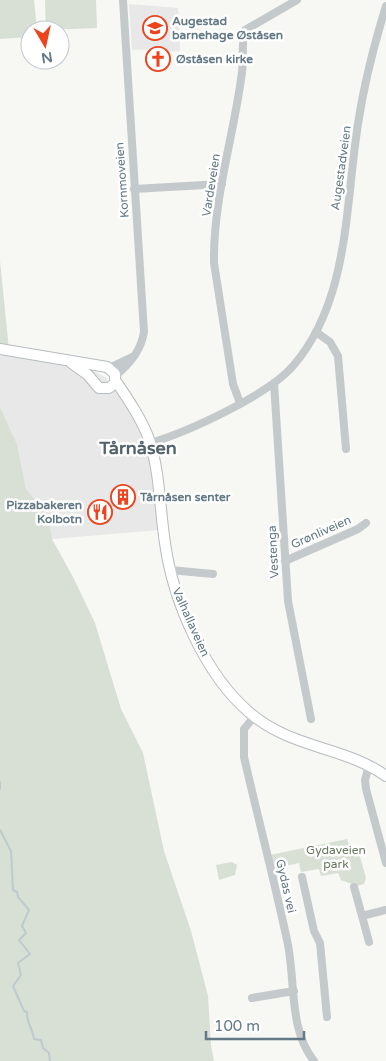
<svg xmlns="http://www.w3.org/2000/svg" width="386" height="1061" font-family="'Varela Round',sans-serif">
<style>
.built{fill:#e7e8e7}
.green{fill:#d8dfd4}
.lines{fill:none;stroke-linecap:round;stroke-linejoin:round}
.stream{stroke:#bdcace;stroke-width:2}
.secondary-casing{stroke:#b6bcc0;stroke-width:12}
.street{stroke:#c4c9cb;stroke-width:8}
.secondary{stroke:#fff;stroke-width:10}
.labels{text-anchor:middle;dominant-baseline:central;stroke-width:5;stroke-linejoin:round;paint-order:stroke}
.poi-label{font-size:12px;font-weight:bold;fill:#647986;stroke:#fff;text-anchor:start}
.street-label{font-size:12px;fill:#647986;stroke:#fff}
.park-label{font-size:12px;fill:#66785f;stroke:#fff}
.district-label{font-size:18px;font-weight:bold;fill:#52616b;stroke:#fff}
</style>
<rect width="100%" height="100%" fill="#f7f7f3"/>
<!-- built -->
<path class="built" d="M129,4L178,8L180,51L160,52L159,49L132,50Z
M9,350L78,363L105,377L134,419L147,444L159,530L52,539L48,515L26,489L17,444L0,407V356Z"/>
<!-- green -->
<path class="green" d="M0,0H34L37,30H30V37L0,39Z
M45,0H96L97,28L46,30Z
M0,261L9,350L0,347Z
M0,407L17,444L26,489L48,515L52,539L73,577L95,623L121,709L143,753L164,851L191,931L208,996L211,1046L214,1061H0Z
M347,839L350,848L359,853L366,878L364,884L357,886L341,880L338,873L321,876L319,869L301,872L299,863L272,869L270,855Z
M232,862L237,865L235,875L219,880L216,865Z"/>
<g class="lines">
<!-- stream -->
<path class="stream" d="M0,782V789
M0,830L11,851L13,890L17,892L18,897L29,910L22,926L26,933L19,940L30,954L18,963L21,975L13,986L24,1011L27,1012C26,1022 33,1029 34,1039L41,1040L43,1048L49,1053L50,1061"/>
<defs>
<path id="secondary" d="M0,349L107,367L115,374V383L109,388H99L88,375L70,362
M115,380C128,399 143,421 150,442C160,474 160,511 165,543C173,601 205,675 250,713C292,749 344,746 386,776"/>
</defs>
<!-- secondary casing -->
<use href="#secondary" class="secondary-casing"/>
<!-- street -->
<path class="street" d="M134,189L222,184
M316,332L330,342L338,356L346,449
M109,368L132,357
M115,376C129,365 141,351 144,332L123,0
M274,383L288,601L311,719
M240,403L233,384L214,263C213,198 234,136 242,72C244,59 241,43 245,30L297,0
M150,443C188,432 268,395 293,366C350,300 345,205 358,124C364,84 374,45 386,6
M285,561L358,529L366,523
M170,570L213,574
M254,717L244,729V757C258,818 274,879 287,940C296,979 288,1029 314,1061
M369,765L365,780L366,789L386,863
M302,877L314,931L320,943L327,1017
M354,887L362,916
M369,942L362,916L386,910
M252,998L294,991"/>
<!-- secondary -->
<use href="#secondary" class="secondary"/>
</g>
<!-- icons -->
<defs>
<symbol id="school-ring" viewBox="-11 -11 22 22"><circle r="9.5" fill="#fff" stroke="#ed441d" stroke-width="1.5"/><path d="M0-5L7-2L0 1L-7-2ZM-4 1L0 2.5L4 1V4Q0 6-4 4Z" fill="#ed441d"/></symbol>
<symbol id="church-ring" viewBox="-11 -11 22 22"><circle r="9.5" fill="#fff" stroke="#ed441d" stroke-width="1.5"/><path d="M-1.2-6h2.4v3.5h3.3v2.4h-3.3V6h-2.4V-.1h-3.3v-2.4h3.3Z" fill="#ed441d"/></symbol>
<symbol id="building-ring" viewBox="-11 -11 22 22"><circle r="9.5" fill="#fff" stroke="#ed441d" stroke-width="1.5"/><path d="M-4-6H4V6H1V3H-1V6H-4ZM-2.5-4.3h1.7v1.8h-1.7ZM.8-4.3h1.7v1.8H.8ZM-2.5-1h1.7V.8h-1.7ZM.8-1h1.7V.8H.8Z" fill="#ed441d"/></symbol>
<symbol id="restaurant-ring" viewBox="-11 -11 22 22"><circle r="9.5" fill="#fff" stroke="#ed441d" stroke-width="1.5"/><path d="M-5-6h1v4h1v-4h1v4h1v-4h1v5L-1.5 .5V6h-2V.5L-5-1ZM5-6V6H3V1.5H1.5Q1.5-4 5-6Z" fill="#ed441d"/></symbol>
</defs>
<g fill-rule="evenodd">
<use href="#school-ring" x="141" y="14" width="28" height="28"/>
<use href="#church-ring" x="144" y="45" width="28" height="28"/>
<use href="#building-ring" x="109" y="483" width="28" height="28"/>
<use href="#restaurant-ring" x="86" y="498" width="28" height="28"/>
</g>
<g class="labels">
<!-- poi labels -->
<g class="poi-label">
<text x="172" y="21">Augestad<tspan x="172" dy="14">barnehage Øståsen</tspan></text>
<text x="176" y="59">Øståsen kirke</text>
<text x="140" y="497">Tårnåsen senter</text>
<text x="82" y="505" text-anchor="end">Pizzabakeren<tspan x="82" dy="14">Kolbotn</tspan></text>
</g>
<!-- street labels -->
<g class="street-label">
<text transform="translate(341 168) rotate(-82)">Augestadveien</text>
<text transform="translate(122 180) rotate(-94)">Kornmoveien</text>
<text transform="translate(211 185) rotate(-81)">Vardeveien</text>
<text transform="translate(321 532) rotate(-24)">Grønliveien</text>
<text transform="translate(273 552) rotate(-93)">Vestenga</text>
<text transform="translate(191 622) rotate(66)">Valhallaveien</text>
<text transform="translate(286 886) rotate(77)">Gydas vei</text>
</g>
<!-- park labels -->
<g class="park-label">
<text x="336" y="850">Gydaveien<tspan x="336" dy="14">park</tspan></text>
</g>
<!-- district labels -->
<g class="district-label">
<text x="138" y="448">Tårnåsen</text>
</g>
</g>
<!-- north arrow -->
<g transform="translate(45 45) rotate(171)"><circle r="24" fill="#ffffff" stroke="#c1c9cf"/>
<path d="M0-4L9 19L0 12L-9 19Z" fill="#ed441d"/>
<text y="-8" font-size="14" font-weight="bold" text-anchor="middle" fill="#647986">N</text>
</g>
<!-- scale -->
<path d="M206 1031v8h98v-8" fill="none" stroke="#647986" stroke-width="2.5"/>
<text x="214" y="1031" font-size="15" fill="#647986" stroke="#ffffff" stroke-width="4" paint-order="stroke">100 m</text>
</svg>
